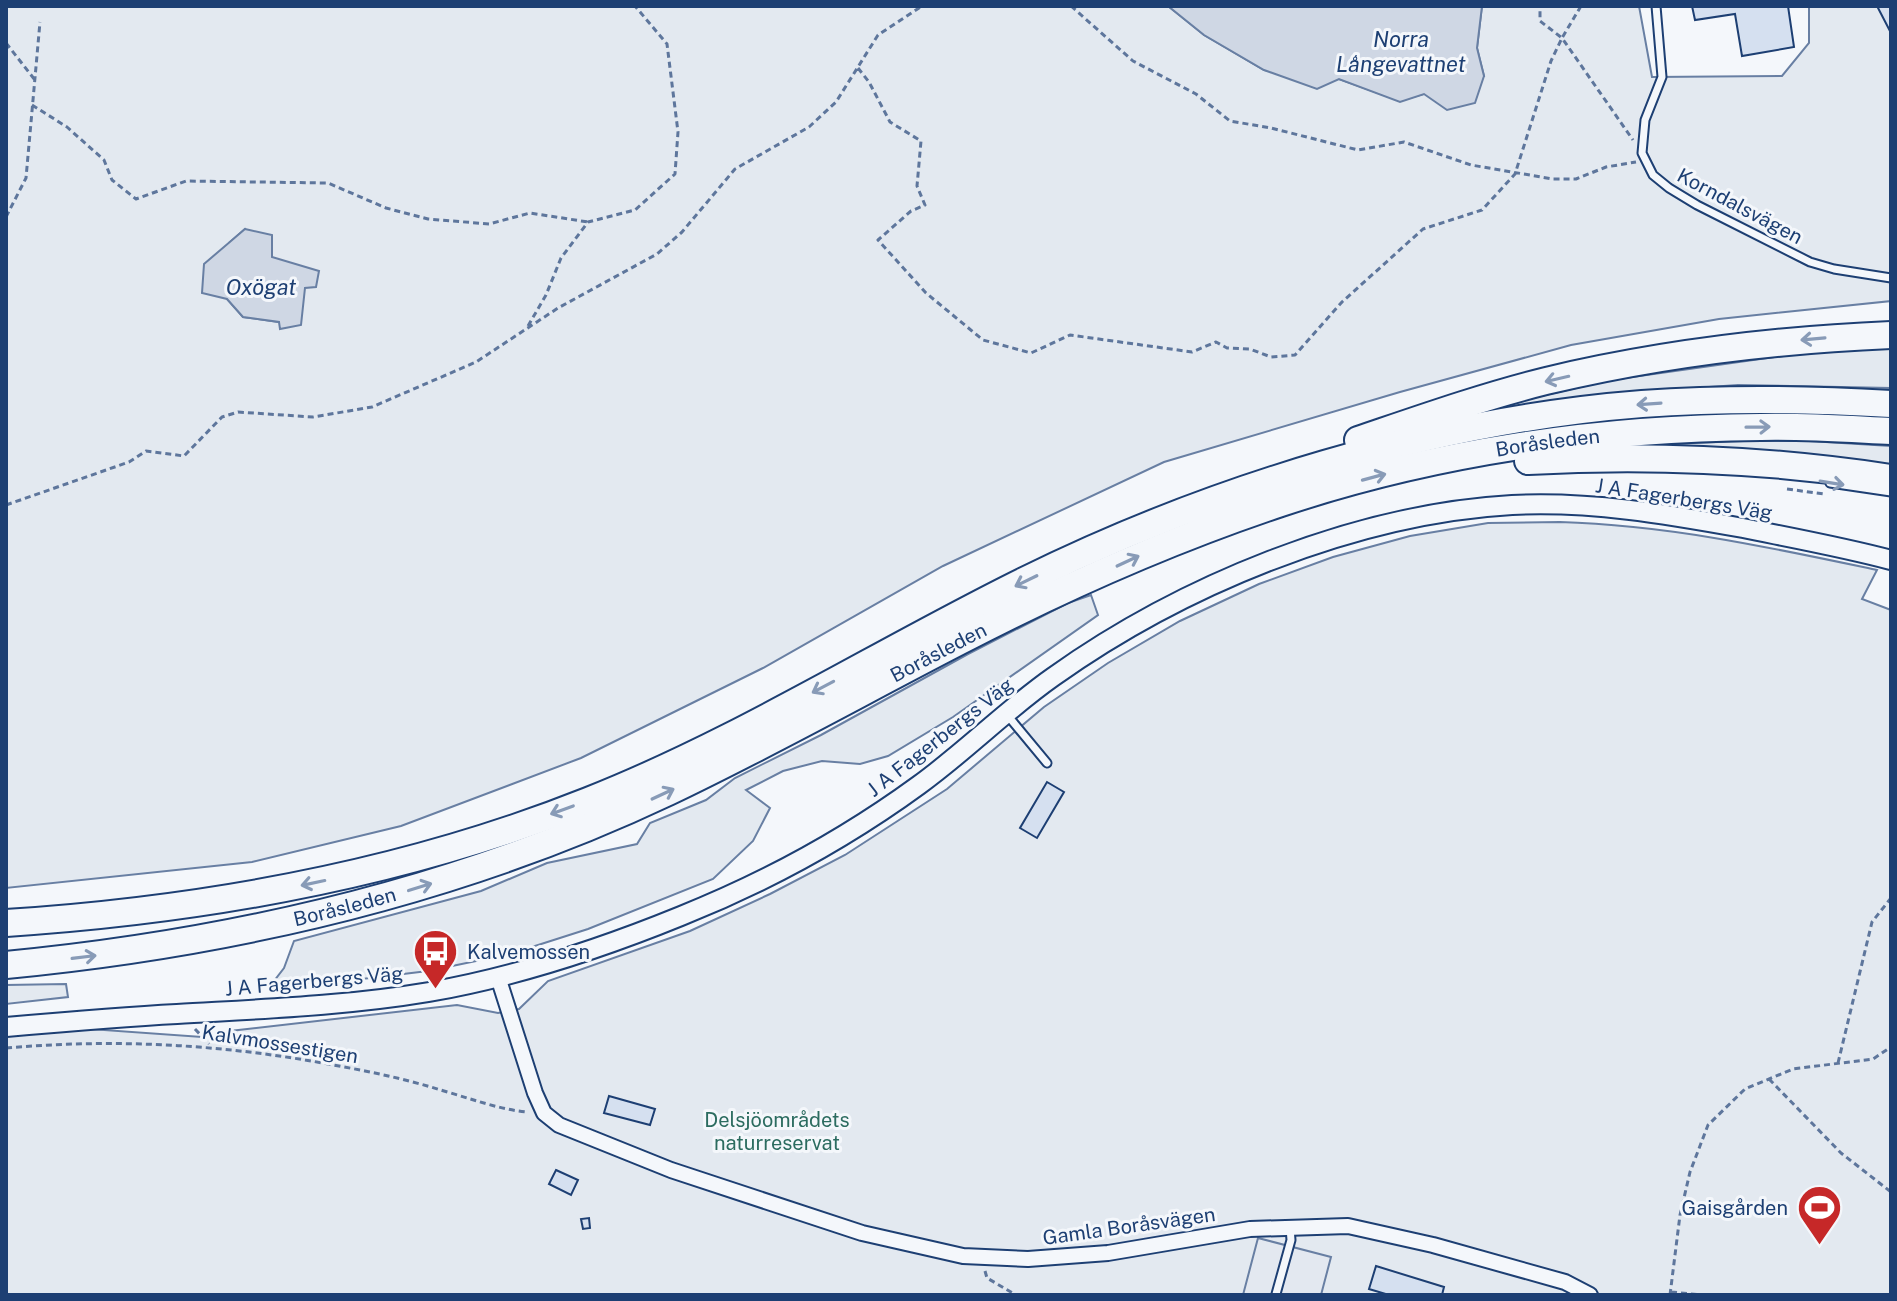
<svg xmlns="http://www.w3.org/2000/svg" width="1897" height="1301" font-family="'Public Sans',sans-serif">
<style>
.green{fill:#e3e9f0;stroke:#687fa3;stroke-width:2;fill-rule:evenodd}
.parking{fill:#e3e8f0;stroke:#687fa3;stroke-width:2}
.water{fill:#cfd7e4;stroke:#687fa3;stroke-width:2}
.building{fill:#d5e0f0;stroke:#1d3f73;stroke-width:2}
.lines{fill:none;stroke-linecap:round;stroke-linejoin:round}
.service-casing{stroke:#1d3f73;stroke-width:11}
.minor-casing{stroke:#1d3f73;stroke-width:18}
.tertiary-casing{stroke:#1d3f73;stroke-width:22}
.motorway-casing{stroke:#1d3f73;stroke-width:30}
.path{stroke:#5e769c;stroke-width:3;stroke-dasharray:6 4;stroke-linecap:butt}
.service{stroke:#f4f7fb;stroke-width:7}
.minor{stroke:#f4f7fb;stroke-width:14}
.tertiary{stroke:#f4f7fb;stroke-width:18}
.motorway{stroke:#f4f7fb;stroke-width:26}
.oneway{stroke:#889bb7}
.labels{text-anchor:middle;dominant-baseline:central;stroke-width:6;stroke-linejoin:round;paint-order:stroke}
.street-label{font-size:20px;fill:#1d3f73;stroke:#f4f7fb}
.poi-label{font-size:20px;fill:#1d3f73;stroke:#f4f7fb;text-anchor:start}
.park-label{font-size:20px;fill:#2c6c60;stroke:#f4f7fb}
.water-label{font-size:22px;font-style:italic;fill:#1d3f73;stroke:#f4f7fb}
</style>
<rect width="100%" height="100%" fill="#f4f7fb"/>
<!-- green -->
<path class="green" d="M6,6H1168L1204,35L1264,70L1339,79L1400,101L1484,76L1477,48L1482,6H1639L1652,77L1782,76L1809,43V6H1891V301L1719,319L1571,345L1400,392L1164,462L943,566L763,668L581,758L401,826L252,862L6,888ZM245,229L271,257L279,322L243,317L227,299L229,243Z
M1891,348V388L1738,385L1651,391L1485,414L1472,412L1611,380L1804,353Z
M1743,441H1809L1891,446V466L1644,450L1642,445Z
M1560,522C1668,525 1773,548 1877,570L1862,599L1891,610V1295H6V1023L216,1038L221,1032L457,1005L498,1013L519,1009L548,981L690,931L770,894L845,855L947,789L1044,707L1108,663L1180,621L1259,584L1333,557L1410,536L1488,523Z
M1091,595L1098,615L953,717L888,756L860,764L822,761L783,771L746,790L770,808L753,841L713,879L588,929L510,954L428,971L337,982L271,985L284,968L294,941L481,891L547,863L637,844L650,823L706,800L735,778L821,735L968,654L1068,603Z
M66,984L68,997L6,1004V985Z"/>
<!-- parking -->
<path class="parking" d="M1258,1238L1331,1257L1321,1295H1243Z"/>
<!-- water -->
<path class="water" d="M1168,6H1482L1477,48L1484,76L1475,103L1447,110L1424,94L1400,102L1339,79L1317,89L1264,70L1204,35Z
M245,229L272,235V257L319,271L316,287L305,288L301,325L280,329L279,322L243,317L227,299L202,293L204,264Z"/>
<!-- building -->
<path class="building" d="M1692,6H1788L1794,47L1742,56L1735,14L1695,20Z
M1877,6H1891V33Z
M1047,782L1064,792L1037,838L1020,828Z
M609,1096L655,1109L650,1125L604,1113Z
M556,1170L578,1180L571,1195L549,1184Z
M589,1218L590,1228L583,1229L581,1219Z
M1376,1266L1444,1287L1442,1295H1389L1369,1289Z"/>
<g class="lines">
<defs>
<path id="service" d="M1656,6L1662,77L1645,120L1642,153L1653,175L1669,188L1697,205L1810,262L1834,269L1891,278
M1830,483L1891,492
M1008,716L1047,763
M1276,1294L1291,1240L1290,1228"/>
<path id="minor" d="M498,977L535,1093L544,1113L559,1125L671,1170L862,1233L963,1256L1028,1259L1108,1253L1250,1229L1348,1226L1433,1245L1565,1282L1590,1295"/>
<path id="tertiary" d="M6,1027C63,1022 120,1017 177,1014C261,1009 346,1006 429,992C515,977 600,949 681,916C766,882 845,839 919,785C966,751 1006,710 1053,677C1181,586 1354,514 1512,505C1590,501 1666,514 1743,528C1792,538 1842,547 1891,560"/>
<g id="motorway">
<path d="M1358,440C1420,419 1482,397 1546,381C1659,354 1774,340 1891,335"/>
<path d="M1528,461C1649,454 1771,460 1891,478"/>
<path d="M6,923C205,910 402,875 588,801C740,741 878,653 1024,581C1210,489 1434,420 1642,404C1725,398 1808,399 1891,404"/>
<path id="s1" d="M6,965C235,943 459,891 668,792C767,745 863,691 960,641C1064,587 1170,540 1281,503C1434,452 1600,428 1761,427C1805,426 1848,429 1891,431"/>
</g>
</defs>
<!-- service casing -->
<use href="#service" class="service-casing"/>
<!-- minor casing -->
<use href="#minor" class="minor-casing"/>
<!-- tertiary casing -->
<use href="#tertiary" class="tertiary-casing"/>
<!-- motorway casing -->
<use href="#motorway" class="motorway-casing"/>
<!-- path -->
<path class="path" d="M1071,6L1133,61L1196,94L1230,121L1271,128L1358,150L1404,142L1471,165L1553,179H1576L1606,167L1636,162
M1581,6L1562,38L1633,140
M6,43L35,80
M858,68L869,82L890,122L921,141L917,186L925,205L911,211L878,240L926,293L983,340L1031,353L1070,335L1192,352L1216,342L1227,348L1250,349L1271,357L1295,355L1342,302L1423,229L1482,210L1515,174L1551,61L1562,38L1540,21V6
M32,105L67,127L104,160L112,180L136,199L186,181L328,183L386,208L428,219L489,224L530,213L588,222
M6,217L26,178L40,22
M528,326L546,295L561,258L588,222L635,210L675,174L678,132L667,44L635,6
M1787,489L1824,494
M6,505L129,462L146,451L184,456L222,417L238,412L313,417L372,407L476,362L558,308L657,254L682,232L735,169L809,127L836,102L878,35L922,6
M195,1029L209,1044
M6,1048C121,1038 231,1045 344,1067C378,1073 412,1081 444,1091C472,1099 498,1109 526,1112
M1838,1063L1872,922L1891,898
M1769,1079L1841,1153L1891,1192
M985,1271L987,1278L1016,1295
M1671,1292L1702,1295
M1670,1295L1680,1215L1690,1172L1708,1125L1745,1089L1793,1069L1873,1059L1891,1047"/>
<!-- service -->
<use href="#service" class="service"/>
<!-- minor -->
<use href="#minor" class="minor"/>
<!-- tertiary -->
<use href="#tertiary" class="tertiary"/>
<!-- motorway -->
<use href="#motorway" class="motorway"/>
</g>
<!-- one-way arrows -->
<defs><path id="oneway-shaft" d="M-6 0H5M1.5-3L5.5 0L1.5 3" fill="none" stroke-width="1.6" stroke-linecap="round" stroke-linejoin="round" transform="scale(2)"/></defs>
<g class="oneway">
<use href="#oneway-shaft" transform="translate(1813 339) rotate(175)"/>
<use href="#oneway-shaft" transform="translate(1557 379) rotate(167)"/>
<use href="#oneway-shaft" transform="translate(1649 404) rotate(176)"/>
<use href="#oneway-shaft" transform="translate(1758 427) rotate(-1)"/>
<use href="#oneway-shaft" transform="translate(1374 477) rotate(-15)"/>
<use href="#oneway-shaft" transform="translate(1832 483) rotate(9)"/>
<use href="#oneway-shaft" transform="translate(1128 561) rotate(-25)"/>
<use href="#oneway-shaft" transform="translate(1026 581) rotate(154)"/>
<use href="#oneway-shaft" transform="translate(823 687) rotate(152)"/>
<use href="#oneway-shaft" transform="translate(663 794) rotate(-25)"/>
<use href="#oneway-shaft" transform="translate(562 810) rotate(160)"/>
<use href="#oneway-shaft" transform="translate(313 883) rotate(168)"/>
<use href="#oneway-shaft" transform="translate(420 887) rotate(-17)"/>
<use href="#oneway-shaft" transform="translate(84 957) rotate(-7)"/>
</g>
<!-- icons -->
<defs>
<symbol id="bus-pin" viewBox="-11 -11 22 30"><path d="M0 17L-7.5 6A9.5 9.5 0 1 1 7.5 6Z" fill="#c62828" stroke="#f4f7fb"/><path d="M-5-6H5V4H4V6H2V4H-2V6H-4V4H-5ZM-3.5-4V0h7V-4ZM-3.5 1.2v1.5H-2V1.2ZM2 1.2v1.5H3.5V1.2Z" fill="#fff"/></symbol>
<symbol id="stadium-pin" viewBox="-11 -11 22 30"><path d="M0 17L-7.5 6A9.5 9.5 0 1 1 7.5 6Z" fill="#c62828" stroke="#f4f7fb"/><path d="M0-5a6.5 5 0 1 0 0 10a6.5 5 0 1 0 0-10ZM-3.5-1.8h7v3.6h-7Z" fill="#fff"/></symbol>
</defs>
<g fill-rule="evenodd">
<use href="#bus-pin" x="410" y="926" width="51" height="69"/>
<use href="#stadium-pin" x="1794" y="1182" width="51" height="69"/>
</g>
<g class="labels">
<!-- street labels -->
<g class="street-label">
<text transform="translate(1740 206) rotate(28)">Korndalsvägen</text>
<text stroke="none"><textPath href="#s1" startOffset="1640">Boråsleden</textPath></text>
<text transform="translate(1684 499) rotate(9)">J A Fagerbergs Väg</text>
<text stroke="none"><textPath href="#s1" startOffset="992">Boråsleden</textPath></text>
<text transform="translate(940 737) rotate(-38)">J A Fagerbergs Väg</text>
<text stroke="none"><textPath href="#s1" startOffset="344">Boråsleden</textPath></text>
<text transform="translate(314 981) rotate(-5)">J A Fagerbergs Väg</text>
<text transform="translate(280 1044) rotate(9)">Kalvmossestigen</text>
<text transform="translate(1129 1226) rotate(-8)">Gamla Boråsvägen</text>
</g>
<!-- poi labels -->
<g class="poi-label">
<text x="467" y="952">Kalvemossen</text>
<text x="1788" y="1208" text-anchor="end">Gaisgården</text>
</g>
<!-- park labels -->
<g class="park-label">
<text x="777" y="1120">Delsjöområdets<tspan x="777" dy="23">naturreservat</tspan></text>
</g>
<!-- water labels -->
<g class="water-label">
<text x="1401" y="39">Norra<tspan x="1401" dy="25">Långevattnet</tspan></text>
<text x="261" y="287">Oxögat</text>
</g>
</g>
<!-- border -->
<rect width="1897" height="1301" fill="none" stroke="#1d3f73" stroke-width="16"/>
</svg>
